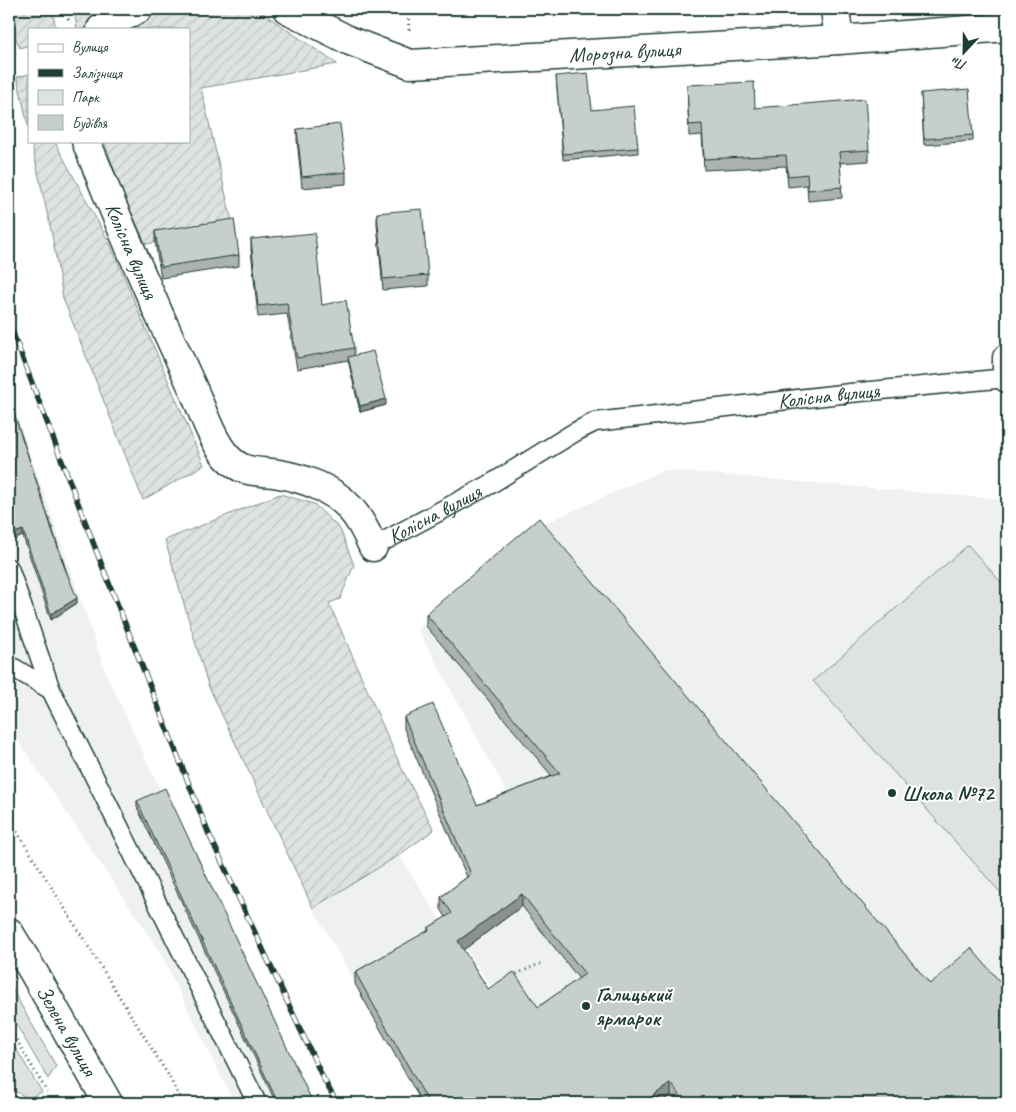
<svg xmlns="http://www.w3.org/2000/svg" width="1016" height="1112" font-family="Caveat,sans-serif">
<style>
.built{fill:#eef1f0}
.green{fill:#dee3e2;stroke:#7e908b}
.garden{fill:url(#garden-furrows);stroke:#7e908b}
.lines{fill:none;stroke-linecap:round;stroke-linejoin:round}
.lane-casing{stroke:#1f3d34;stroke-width:21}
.street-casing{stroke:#1f3d34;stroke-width:31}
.primary-casing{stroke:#1f3d34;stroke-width:31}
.path{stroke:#1f3d34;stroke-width:3;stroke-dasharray:1 4;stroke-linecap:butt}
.lane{stroke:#fff;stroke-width:18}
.street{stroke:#fff;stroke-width:28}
.primary{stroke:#fff;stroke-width:28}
.rail-casing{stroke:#1f3d34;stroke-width:5.5}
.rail{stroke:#fff;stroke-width:4;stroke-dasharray:11;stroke-linecap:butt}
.wall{fill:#abb2af;stroke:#1f3d34;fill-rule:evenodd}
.shaded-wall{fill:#8b918f;stroke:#1f3d34}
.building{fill:#c7cfcc;stroke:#1f3d34;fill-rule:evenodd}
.poi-dot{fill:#1f3d34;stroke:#fff;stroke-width:2}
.labels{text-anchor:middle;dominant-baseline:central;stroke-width:4;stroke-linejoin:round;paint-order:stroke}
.street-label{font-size:21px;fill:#1f3d34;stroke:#fff}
.poi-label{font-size:21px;font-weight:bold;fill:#1f3d34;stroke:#fff;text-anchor:start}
</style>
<defs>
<pattern id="garden-furrows" width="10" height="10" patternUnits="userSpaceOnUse" patternTransform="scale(1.25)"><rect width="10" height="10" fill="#dee3e2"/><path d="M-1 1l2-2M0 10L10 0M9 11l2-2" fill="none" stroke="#bec4c2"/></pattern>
</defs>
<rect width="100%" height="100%" fill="#fff"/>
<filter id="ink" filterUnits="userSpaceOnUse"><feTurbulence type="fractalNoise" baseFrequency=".02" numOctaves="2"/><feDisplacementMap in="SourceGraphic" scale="10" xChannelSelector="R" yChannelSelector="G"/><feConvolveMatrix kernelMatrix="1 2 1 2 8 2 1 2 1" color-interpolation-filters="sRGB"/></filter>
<g filter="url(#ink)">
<!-- built -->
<path class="built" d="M9,393L106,673L305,1103H234L160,952L9,727Z
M664,470L1007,500V1103H564L441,909L533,841L418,629L546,523Z
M399,855L557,1103H424L313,908Z"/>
<!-- green -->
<path class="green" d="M968,545L1007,589V900L813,681Z
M9,984L56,1066L48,1079L9,1012Z
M9,1037L42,1092L28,1098L9,1088Z"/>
<!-- garden -->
<path class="garden" d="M9,9H52L56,29H29V45L20,48L9,22Z
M74,9H117L86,29H77Z
M179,9H257L337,64L201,88L234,230L146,244L123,194L104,141H189V29H130L155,15Z
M29,74V130L17,77Z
M31,141H55L58,148L110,244L204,465L143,500L63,298L52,235Z
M280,494L314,504L340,529L354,565L340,599L329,603L401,767L434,830L399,855L313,908L208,685L165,540Z"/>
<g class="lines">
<defs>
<g id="lane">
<path id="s1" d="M373,547L489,485L575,432L595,422L850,393L1007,378"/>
<path d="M9,568L51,690L257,1103"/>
<path d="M9,665L51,690"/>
</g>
<g id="street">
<path id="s2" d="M287,9L350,41L410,64L839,40L1007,27"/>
<path d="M835,9L839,40"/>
<path d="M101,29L138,9"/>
<path id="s3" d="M86,141C118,222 153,303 190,382C201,405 210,438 227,457C244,475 258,470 279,474C303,478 334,489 350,508C360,519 367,533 373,547"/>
<path d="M1007,358V378"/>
</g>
<g id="primary">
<path id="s4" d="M9,932L34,973L108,1103"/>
</g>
</defs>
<!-- lane casing -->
<use href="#lane" class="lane-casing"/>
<!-- street casing -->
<use href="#street" class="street-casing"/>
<!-- primary casing -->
<use href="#primary" class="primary-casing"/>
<!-- path -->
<path class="path" d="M66,9L69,21
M408,9L409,30
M9,819L167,1073L183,1103
M512,976L544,962
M9,1027L47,1092"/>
<!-- lane -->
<use href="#lane" class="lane"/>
<!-- street -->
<use href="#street" class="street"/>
<!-- primary -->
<use href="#primary" class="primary"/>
<defs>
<path id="rail" d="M9,323L101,563L208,832L323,1078L337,1103"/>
</defs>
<!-- rail casing -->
<use href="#rail" class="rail-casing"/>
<!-- rail -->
<use href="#rail" class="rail"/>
</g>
<!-- wall -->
<path class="wall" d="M908,9H939L909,13Z
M556,76L592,110L638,148V153L563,160Z
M687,85L755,108L869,150V161L840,163L842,198L808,201L807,185L788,187L786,166L704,170L702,135L689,136Z
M921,93L973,135V141L924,145Z
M297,129L346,172V184L302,188L297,140Z
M377,213L428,275V286L383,290L377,224Z
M155,231L239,255V266L161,278L155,242Z
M251,239L322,305L354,348V356L386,405L360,412L348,360L297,369L287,314L258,317L251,250Z
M9,398L77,603L51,620L23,536L9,541Z
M426,614L1007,1103H677L671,1095L660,1103H422L355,984V972L428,931V928L446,917L441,909V897L467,877L404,729V717L477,805L552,776L426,626ZM522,906L579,979L538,1007L488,989L463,950Z
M137,801L313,1103H276L137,807Z"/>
<!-- shaded-wall -->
<path class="shaded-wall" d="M386,399V405L360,412V406Z
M23,530V536L9,541V535Z
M77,598V603L51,620V614Z
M522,894V906L458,954V941Z
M671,1083V1095L660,1103H643Z"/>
<!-- building -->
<path class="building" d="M588,73L592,110L634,106L638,148L563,154L556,76Z
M754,82L755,108L865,99L869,150L839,152L842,187L808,190L807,174L788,176L786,155L704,159L702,124L689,125L687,85Z
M969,89L973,135L924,139L921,93Z
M340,124L346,172L302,177L297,129Z
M422,209L428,275L383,279L377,213Z
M234,219L239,255L161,267L155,231Z
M315,233L322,305L346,300L354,348L297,358L287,303L258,306L251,239Z
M373,351L386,399L360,406L348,357Z
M9,398L64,566L77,598L51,614L23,530L9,535Z
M539,518L930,984L971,948L1007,990V1103H686L671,1083L643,1103H429L355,972L429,930L428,928L452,913L441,897L471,874L404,717L433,704L477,805L560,773L426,614ZM522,894L585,974L538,1007L514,972L488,989L458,941Z
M165,788L313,1103H278L137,801Z"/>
</g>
<!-- markers -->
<g class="poi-dot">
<circle cx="892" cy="793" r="5"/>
<circle cx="586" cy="1006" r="5"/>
</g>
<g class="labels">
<!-- street labels -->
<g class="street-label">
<text stroke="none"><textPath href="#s2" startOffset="350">Морозна вулиця</textPath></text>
<text stroke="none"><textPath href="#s3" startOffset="119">Колісна вулиця</textPath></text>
<text stroke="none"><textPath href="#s1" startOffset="490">Колісна вулиця</textPath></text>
<text stroke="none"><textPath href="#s1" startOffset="70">Колісна вулиця</textPath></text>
<text stroke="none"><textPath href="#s4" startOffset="114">Зелена вулиця</textPath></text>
</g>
<!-- poi labels -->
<g class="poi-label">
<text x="902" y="793">Школа №72</text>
<text x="596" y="994">Галицький<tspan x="596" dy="24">ярмарок</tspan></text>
</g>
</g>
<!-- margin -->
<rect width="1016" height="1112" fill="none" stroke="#fff" stroke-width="30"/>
<rect x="15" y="15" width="986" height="1082" fill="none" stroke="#1f3d34" stroke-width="2" filter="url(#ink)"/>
<!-- legend -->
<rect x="28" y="28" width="162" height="115" fill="#ffffff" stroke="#a5b1ae"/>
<rect x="38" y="44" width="25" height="8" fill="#ffffff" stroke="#a5b1ae"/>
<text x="72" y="52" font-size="15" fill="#1f3d34">Вулиця</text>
<rect x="38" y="69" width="25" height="8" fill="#1f3d34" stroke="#a5b1ae"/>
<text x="72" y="78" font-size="15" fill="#1f3d34">Залізниця</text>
<rect x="38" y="90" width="25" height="15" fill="#dee3e2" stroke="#a5b1ae"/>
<text x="72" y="102" font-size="15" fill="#1f3d34">Парк</text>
<rect x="38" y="115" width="25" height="15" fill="#c7cfcc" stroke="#a5b1ae"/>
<text x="72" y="128" font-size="15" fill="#1f3d34">Будівля</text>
<!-- north arrow -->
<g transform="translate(964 52) rotate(202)" stroke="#ffffff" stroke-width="4" paint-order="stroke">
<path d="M0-4L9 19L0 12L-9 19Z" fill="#1f3d34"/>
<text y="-8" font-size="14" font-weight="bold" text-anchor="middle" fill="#1f3d34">Пн</text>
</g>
</svg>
